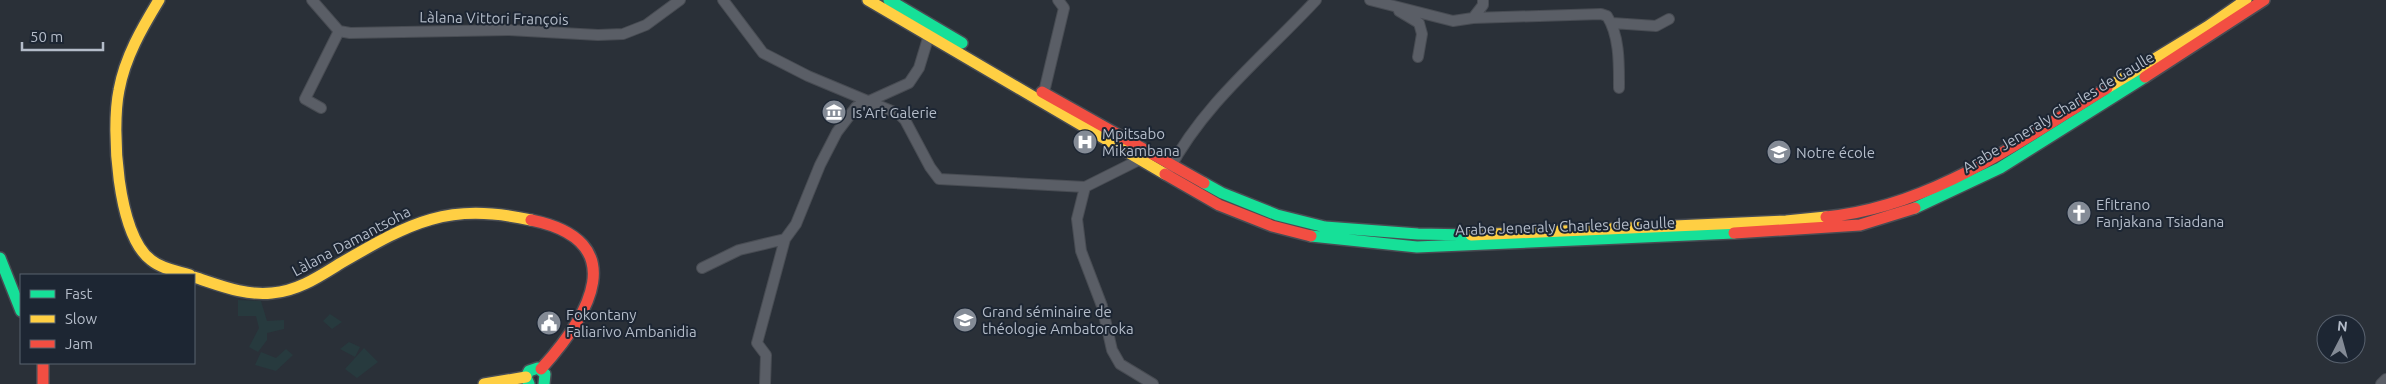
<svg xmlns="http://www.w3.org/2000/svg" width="2386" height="384" font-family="Ubuntu,sans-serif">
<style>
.green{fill:#273a3e}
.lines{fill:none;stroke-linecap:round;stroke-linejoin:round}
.street-casing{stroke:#484c53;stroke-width:12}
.fast-casing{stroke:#484c53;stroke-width:14}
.slow-casing{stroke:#484c53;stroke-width:14}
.jam-casing{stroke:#484c53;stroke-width:14}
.street{stroke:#5a5e66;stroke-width:10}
.fast{stroke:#16e098;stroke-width:11}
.slow{stroke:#ffcf43;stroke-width:11}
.jam{stroke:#f24e42;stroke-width:11}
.labels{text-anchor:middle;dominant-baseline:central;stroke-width:4;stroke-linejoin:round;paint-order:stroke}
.street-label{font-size:15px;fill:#b4bcc9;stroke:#1d2633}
.poi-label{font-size:15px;fill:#b4bcc9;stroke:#1d2633;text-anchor:start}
</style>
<rect width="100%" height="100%" fill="#2a3038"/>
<!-- green -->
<path class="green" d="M238,300L261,301L267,321L284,320V329L267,333V340L258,352L249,347L259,328L256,316H238Z
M330,314L342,322L332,329L323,321Z
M349,342L360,347L355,357L340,349Z
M364,348L378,362L357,378L345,369Z
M286,349L293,355L276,371L255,365L261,352L276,358Z"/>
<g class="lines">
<defs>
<path id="street" d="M312,0L339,31L350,33L509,30L598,35L623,34L646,25L680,0
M723,0L763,53L808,76L899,114L905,120L930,167L939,179L1085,187L1139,160
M1370,0L1453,21L1473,18L1483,5V0
M1399,11L1419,23L1422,34L1418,57
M1473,18L1601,14L1607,16C1620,36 1619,66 1619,88
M1612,23L1656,26L1669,19
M1044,92L1064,8L1058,0
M321,108L305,99L339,31
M1169,170C1204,103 1265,55 1316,0
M1085,187L1077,219L1081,251L1102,306L1112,350L1120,364L1153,384
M702,268L739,250L785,239
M765,384L766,355L757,343L785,239L796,224L820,165L837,132L856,107L909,83L919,68L929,35
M2381,384L2386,379"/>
<path id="fast" d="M889,0L962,43
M1204,183L1222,193L1277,215L1325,227L1418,234L1471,235
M1915,208L2000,168L2145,77
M1311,236L1417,247L1734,233
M0,258L21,311
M529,384L526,377L529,371L538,368L545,374L544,384"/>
<path id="slow" d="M159,0C142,28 125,57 119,90C111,129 117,235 151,260C162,269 177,271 190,275
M868,0L1165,174
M2107,88L2207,27L2246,0
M1471,235L1786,221L1826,217
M194,277C219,285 245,296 272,293C298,291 320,276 341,263C412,222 447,202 531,220
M484,384L526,377"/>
<path id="jam" d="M2145,77L2264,0
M1042,92L1204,183
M1165,174L1219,205L1272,226L1311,236
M1826,217C1931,207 2019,142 2107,88
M531,220C634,241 589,316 541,369
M1734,233L1860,225L1915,208
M43,363V384"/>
</defs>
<!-- street casing -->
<use href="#street" class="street-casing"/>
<!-- fast casing -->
<use href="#fast" class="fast-casing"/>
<!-- slow casing -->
<use href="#slow" class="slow-casing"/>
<!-- jam casing -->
<use href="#jam" class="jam-casing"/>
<!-- street -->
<use href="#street" class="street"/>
<!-- fast -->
<use href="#fast" class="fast"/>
<!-- slow -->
<use href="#slow" class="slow"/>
<!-- jam -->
<use href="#jam" class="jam"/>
</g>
<!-- icons -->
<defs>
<symbol id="museum-disc" viewBox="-11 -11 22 22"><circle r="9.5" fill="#848b96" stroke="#1d2633"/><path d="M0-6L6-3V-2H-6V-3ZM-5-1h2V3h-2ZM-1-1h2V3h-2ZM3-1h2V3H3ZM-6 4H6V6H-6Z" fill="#fff"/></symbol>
<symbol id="hospital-disc" viewBox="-11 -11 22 22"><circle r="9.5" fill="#848b96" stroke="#1d2633"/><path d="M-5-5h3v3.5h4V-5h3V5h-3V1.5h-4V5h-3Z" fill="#fff"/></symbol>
<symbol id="school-disc" viewBox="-11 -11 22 22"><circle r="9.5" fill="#848b96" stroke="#1d2633"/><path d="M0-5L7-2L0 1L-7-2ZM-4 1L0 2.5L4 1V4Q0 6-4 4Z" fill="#fff"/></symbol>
<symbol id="church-disc" viewBox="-11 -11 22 22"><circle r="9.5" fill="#848b96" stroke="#1d2633"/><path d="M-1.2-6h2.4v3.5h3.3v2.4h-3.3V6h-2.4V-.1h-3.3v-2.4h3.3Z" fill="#fff"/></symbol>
<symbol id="civic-disc" viewBox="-11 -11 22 22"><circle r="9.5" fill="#848b96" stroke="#1d2633"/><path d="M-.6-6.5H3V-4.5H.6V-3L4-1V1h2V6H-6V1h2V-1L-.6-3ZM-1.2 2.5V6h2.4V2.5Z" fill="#fff"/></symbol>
</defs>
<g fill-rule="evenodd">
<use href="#museum-disc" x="820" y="98" width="28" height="28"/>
<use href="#hospital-disc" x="1071" y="128" width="28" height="28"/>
<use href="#school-disc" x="1765" y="138" width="28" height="28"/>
<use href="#church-disc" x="2065" y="199" width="28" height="28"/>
<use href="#school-disc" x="951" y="306" width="28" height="28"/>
<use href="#civic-disc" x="535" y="309" width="28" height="28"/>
</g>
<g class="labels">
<!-- street labels -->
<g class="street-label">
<text transform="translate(494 18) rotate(1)">Làlana Vittori François</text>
<text transform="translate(2058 112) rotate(-31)">Arabe Jeneraly Charles de Gaulle</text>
<text transform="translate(1565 226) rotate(-2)">Arabe Jeneraly Charles de Gaulle</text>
<text transform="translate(351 241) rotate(-28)">Làlana Damantsoha</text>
</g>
<!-- poi labels -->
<g class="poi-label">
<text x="852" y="112">Is'Art Galerie</text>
<text x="1102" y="133">Mpitsabo<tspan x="1102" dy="17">Mikambana</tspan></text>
<text x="1796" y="152">Notre école</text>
<text x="2096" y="204">Efitrano<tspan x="2096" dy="17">Fanjakana Tsiadana</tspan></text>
<text x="982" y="311">Grand séminaire de<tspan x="982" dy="17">théologie Ambatoroka</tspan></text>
<text x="566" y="314">Fokontany<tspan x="566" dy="17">Faliarivo Ambanidia</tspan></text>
</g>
</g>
<!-- legend -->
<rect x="20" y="274" width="175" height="90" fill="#1d2633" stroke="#59626f"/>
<rect x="30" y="290" width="25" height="8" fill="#16e098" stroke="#59626f"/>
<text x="65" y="299" font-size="15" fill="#b4bcc9">Fast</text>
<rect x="30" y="315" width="25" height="8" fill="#ffcf43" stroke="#59626f"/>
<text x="65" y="324" font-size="15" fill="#b4bcc9">Slow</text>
<rect x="30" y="340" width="25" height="8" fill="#f24e42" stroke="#59626f"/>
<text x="65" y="349" font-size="15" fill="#b4bcc9">Jam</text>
<!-- north arrow -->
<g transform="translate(2341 339) rotate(6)"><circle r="24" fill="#1d2633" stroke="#59626f"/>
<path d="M0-4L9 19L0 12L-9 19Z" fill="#848b96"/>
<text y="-8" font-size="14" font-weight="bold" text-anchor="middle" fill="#b4bcc9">N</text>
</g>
<!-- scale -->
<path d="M22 42v8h81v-8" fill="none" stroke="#b4bcc9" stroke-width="2.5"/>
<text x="30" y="42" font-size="15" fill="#b4bcc9" stroke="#1d2633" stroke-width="4" paint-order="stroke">50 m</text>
</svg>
